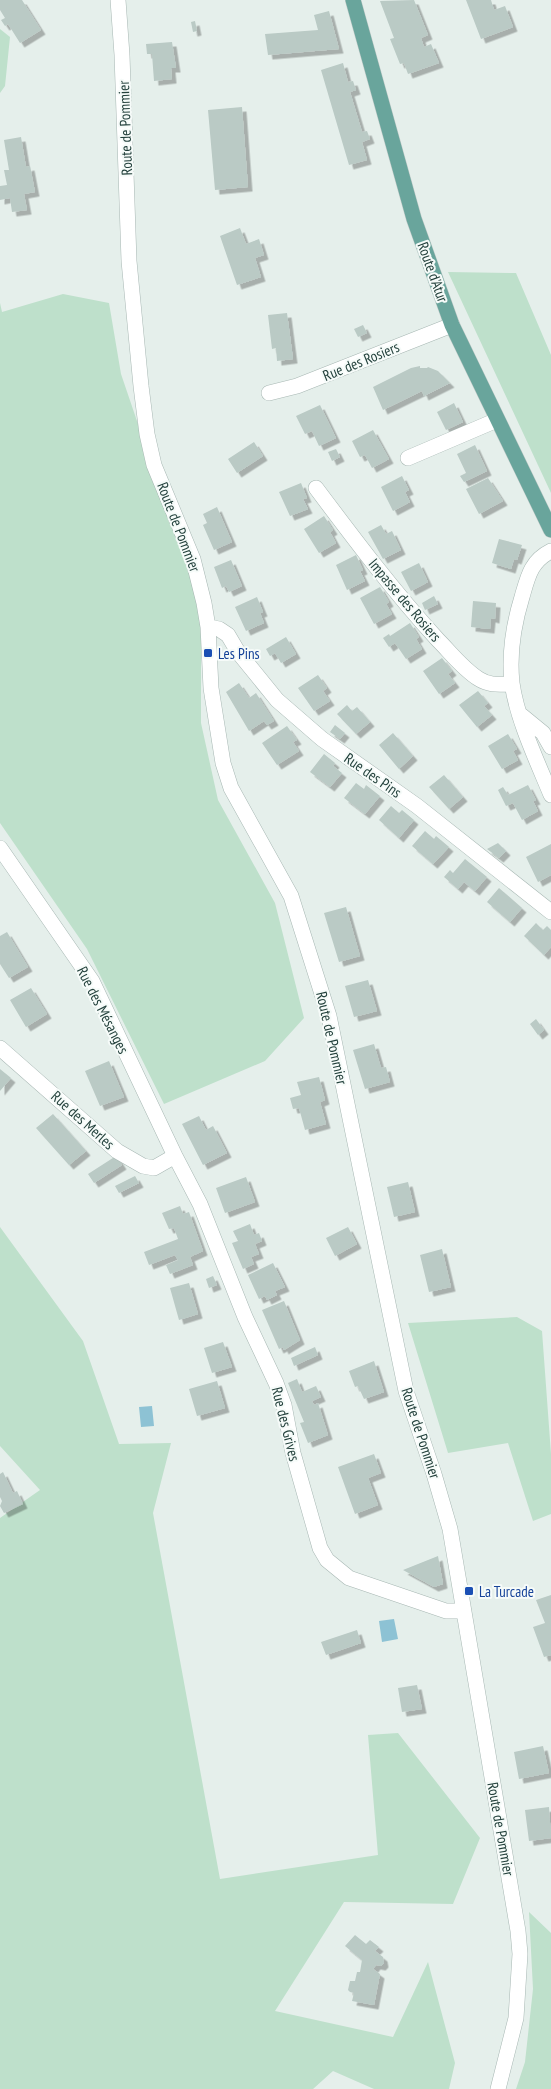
<svg xmlns="http://www.w3.org/2000/svg" width="551" height="2089" font-family="'PT Sans Narrow',sans-serif">
<style>
.green{fill:#bee0cb}
.water{fill:#8dc2d4}
.building{fill:#bacac5;filter:url(#shadow)}
.lines{fill:none;stroke-linecap:round;stroke-linejoin:round}
.minor-casing{stroke:#a7b7b3;stroke-width:16}
.major-casing{stroke:#c1cac8;stroke-width:16}
.minor{stroke:#fff;stroke-width:15}
.major{stroke:#69a59c;stroke-width:15}
.transit-dot{fill:#1a4fb4;stroke:#f6fbf9;stroke-width:2}
.labels{text-anchor:middle;dominant-baseline:central;stroke-width:4;stroke-linejoin:round;paint-order:stroke}
.street-label{font-size:15px;fill:#23413c;stroke:#f6fbf9}
.transit-label{font-size:15px;fill:#164399;stroke:#f6fbf9;text-anchor:start}
</style>
<defs>
<filter id="shadow"><feDropShadow dx="4.5" dy="4.5" stdDeviation="0" flood-color="#0004"/></filter>
</defs>
<rect width="100%" height="100%" fill="#e5efeb"/>
<!-- green -->
<path class="green" d="M0,29L10,37L5,86L0,93Z
M448,272L516,273L551,355V493Z
M63,294L109,303L121,374L156,477L185,548L201,614V723L218,800L275,903L304,1018L265,1061L164,1104L87,949L0,823V303L2,312Z
M0,1227L83,1341L119,1444L171,1443L153,1513L220,1879L378,1855L368,1735L398,1733L480,1838L453,1904L344,1902L275,2011L393,2037L428,1962L455,2063L449,2089H374L333,2071L313,2089H0V1518L40,1490L0,1446Z
M517,1317L542,1331L551,1454V1514L533,1521L508,1443L448,1453L408,1323Z
M529,1912L551,1933V2089H516L525,2062L533,1989Z"/>
<!-- water -->
<path class="water" d="M152,1406L154,1426L141,1427L139,1407Z
M394,1619L398,1639L382,1642L379,1621Z"/>
<!-- building -->
<path class="building" d="M0,0H22L41,30L20,43L8,24L5,26L1,20L5,18L0,10Z
M414,0L428,35L421,38L424,47L431,44L439,63L408,74L404,63L400,64L390,39L394,38L380,1Z
M466,0H491L494,10L505,6L513,27L481,39Z
M329,11L339,49L268,55L265,34L318,30L314,15Z
M195,21L197,31L193,32L191,22Z
M172,42L176,68H171L172,79L154,81L152,54H147L146,44Z
M343,63L348,82L353,81L356,90L350,92L362,132L367,131L370,139L362,142L367,160L349,165L321,70Z
M242,107L248,187L215,190L208,110Z
M21,137L26,167L30,166L35,192L24,194L27,210L12,212L10,198L0,200V186L7,185L4,170H9L4,140Z
M240,228L246,244L259,239L264,255L255,258L261,277L237,285L220,236Z
M287,313L293,359L277,361L276,348L272,349L268,315Z
M363,325L367,333L358,337L354,329Z
M420,366V368H427L428,367L438,371L450,383L424,396L422,391L383,410L373,387L411,368Z
M454,403L463,422L446,430L437,412Z
M320,405L336,438L319,446L312,431L305,434L296,416Z
M373,430L389,459L372,468L365,455L360,457L352,441Z
M254,442L263,456L237,473L228,459Z
M475,445L487,471L464,482L460,476L466,473L457,454Z
M336,449L340,457L332,461L328,452Z
M402,476L409,490L405,492L410,502L393,511L381,487Z
M488,478L503,501L479,514L466,489Z
M301,483L307,498L303,499L308,509L290,516L279,492Z
M217,507L232,542L214,550L203,525L207,523L203,514Z
M324,516L333,530L330,532L336,543L319,553L304,529Z
M381,525L386,534L392,531L401,550L383,559L368,532Z
M499,539L522,545L517,560L514,559L511,569L492,563Z
M356,555L363,570L360,571L365,581L347,590L336,565Z
M231,560L242,586L229,592L226,586L222,588L214,567Z
M419,563L428,582L411,591L401,572Z
M380,587L389,602L386,604L392,614L374,624L360,598Z
M434,596L438,604L425,610L422,603Z
M257,597L263,612L260,613L264,623L246,631L235,607Z
M473,601L496,603L495,619L491,618L490,629L471,627Z
M410,623L419,637L416,639L422,649L406,659L395,643L389,647L383,638L389,634L390,636Z
M286,637L296,654L281,663L275,653L270,656L266,649Z
M442,658L452,671L448,674L455,683L439,694L423,671Z
M318,675L327,688L323,691L330,701L314,711L298,688Z
M239,683L249,698L256,693L274,721L267,725L264,721L249,731L226,692Z
M478,691L488,703L484,706L492,715L477,727L459,705Z
M347,705L352,711L357,707L370,722L356,734L337,714Z
M335,725L345,733L340,739L330,732Z
M287,726L297,740L293,742L299,751L277,765L262,743Z
M393,733L413,756L399,769L379,745Z
M508,734L517,749L513,751L518,760L502,769L488,746Z
M324,754L335,763L333,766L342,773L330,787L310,772Z
M444,775L463,797L449,809L429,787Z
M356,783L364,789L366,785L380,796L365,814L344,798Z
M528,785L536,800L533,801L538,811L522,820L513,803L506,806L498,790L503,787L508,795Z
M391,806L399,813L402,810L414,820L399,838L379,820Z
M425,831L434,839L436,836L449,847L433,864L412,846Z
M498,843L506,851L499,858L487,849Z
M551,844V875L538,882L526,857Z
M465,859L487,877L475,891L464,882L458,889L444,877L450,870L453,873Z
M499,888L522,908L510,922L487,902Z
M346,907L360,956L339,962L324,913Z
M536,923L543,930L547,926L551,930V947L544,955L524,936Z
M7,932L28,967L9,978L0,964V936Z
M368,980L377,1011L354,1017L345,986Z
M31,988L47,1014L26,1027L10,1000Z
M536,1019L544,1030L538,1035L530,1024Z
M374,1044L381,1068L386,1067L390,1082L365,1089L353,1050Z
M109,1061L124,1097L100,1106L85,1071Z
M0,1069L11,1078L0,1091Z
M319,1077L325,1100L320,1102L326,1124L305,1130L299,1108L293,1109L290,1098L301,1095L297,1082Z
M53,1114L86,1151L69,1165L36,1128Z
M199,1116L206,1130L213,1126L227,1153L203,1165L182,1124Z
M116,1156L122,1165L94,1183L88,1174Z
M135,1176L139,1183L119,1193L115,1186Z
M246,1177L255,1202L225,1213L216,1188Z
M408,1182L415,1212L394,1217L387,1187Z
M180,1206L183,1214L189,1212L203,1251L190,1257L193,1265L170,1274L166,1265L178,1260L175,1255L149,1265L144,1252L178,1239L174,1228L169,1229L162,1213Z
M250,1224L254,1235L259,1233L262,1241L255,1244L259,1254L251,1257L254,1264L243,1269L232,1243L238,1241L233,1231Z
M348,1227L357,1244L335,1256L326,1238Z
M442,1249L451,1287L429,1292L420,1255Z
M273,1263L285,1287L275,1291L277,1295L267,1300L265,1296L259,1299L248,1275Z
M213,1276L217,1285L209,1288L206,1279Z
M189,1283L198,1314L179,1320L170,1288Z
M284,1301L300,1340L284,1350L283,1347L279,1349L262,1310Z
M223,1342L232,1367L212,1373L204,1348Z
M315,1347L318,1355L294,1366L291,1358Z
M374,1361L384,1392L364,1399L358,1386L355,1387L349,1371Z
M297,1379L302,1392L316,1386L321,1397L312,1401L314,1405L318,1403L328,1435L308,1443L300,1423L304,1422L288,1383Z
M217,1381L225,1408L197,1416L189,1389Z
M374,1454L381,1473L368,1478L378,1505L355,1514L338,1467Z
M3,1472L13,1493L17,1491L23,1504L4,1513L0,1506L2,1501L0,1497V1474Z
M438,1556L443,1584L434,1587L403,1570Z
M551,1595V1655L544,1657L533,1627L545,1623L536,1600Z
M357,1630L361,1643L326,1655L321,1642Z
M417,1685L422,1709L402,1712L398,1688Z
M543,1746L549,1773L519,1779L514,1752Z
M549,1807L551,1838L529,1841L525,1810Z
M355,1935L366,1944L370,1940L379,1947L375,1951L383,1957L384,1963L381,1966L376,1965L373,1969L380,1974L374,2005L352,2001L354,1993L350,1992L348,1990L350,1981H355L357,1972H360L362,1960L345,1946Z"/>
<g class="lines">
<defs>
<path id="minor" d="M118,0L122,55L129,261L141,386L147,434L154,465L193,559L204,603L208,627L211,688L223,763L231,788L291,896L329,1016L406,1391L434,1474L450,1529L518,1931L520,1954L516,2018L498,2089
M269,393L297,386L452,325
M408,458L497,420
M316,488C355,540 394,592 438,640C451,653 463,669 479,679C490,686 500,684 512,684
M551,551C531,561 528,576 522,597C514,623 509,655 512,683C517,719 537,761 551,795
M208,627L219,629L228,635L238,652L277,700L322,739L417,806L551,912
M521,715L543,733L551,747
M0,848L92,981L175,1156L200,1204L245,1317L276,1383L284,1405L293,1453L320,1548L327,1560L349,1578L446,1611H464
M0,1048L117,1151L143,1166L154,1168L175,1156"/>
<path id="major" d="M353,0L414,219L452,325L551,530"/>
</defs>
<!-- minor casing -->
<use href="#minor" class="minor-casing"/>
<!-- major casing -->
<use href="#major" class="major-casing"/>
<!-- minor -->
<use href="#minor" class="minor"/>
<!-- major -->
<use href="#major" class="major"/>
</g>
<!-- markers -->
<g class="transit-dot">
<rect x="203" y="648" width="10" height="10" rx="2.5"/>
<rect x="464" y="1586" width="10" height="10" rx="2.5"/>
</g>
<g class="labels">
<!-- street labels -->
<g class="street-label">
<text transform="translate(125 128) rotate(-92)">Route de Pommier</text>
<text transform="translate(433 272) rotate(70)">Route d'Atur</text>
<text transform="translate(361 361) rotate(-22)">Rue des Rosiers</text>
<text transform="translate(179 527) rotate(69)">Route de Pommier</text>
<text transform="translate(405 600) rotate(50)">Impasse des Rosiers</text>
<text transform="translate(373 775) rotate(35)">Rue des Pins</text>
<text transform="translate(103 1010) rotate(63)">Rue des Mésanges</text>
<text transform="translate(332 1038) rotate(77)">Route de Pommier</text>
<text transform="translate(83 1120) rotate(42)">Rue des Merles</text>
<text transform="translate(286 1424) rotate(76)">Rue des Grives</text>
<text transform="translate(421 1433) rotate(72)">Route de Pommier</text>
<text transform="translate(501 1829) rotate(80)">Route de Pommier</text>
</g>
<!-- transit labels -->
<g class="transit-label">
<text x="218" y="653">Les Pins</text>
<text x="479" y="1591">La Turcade</text>
</g>
</g>
</svg>
